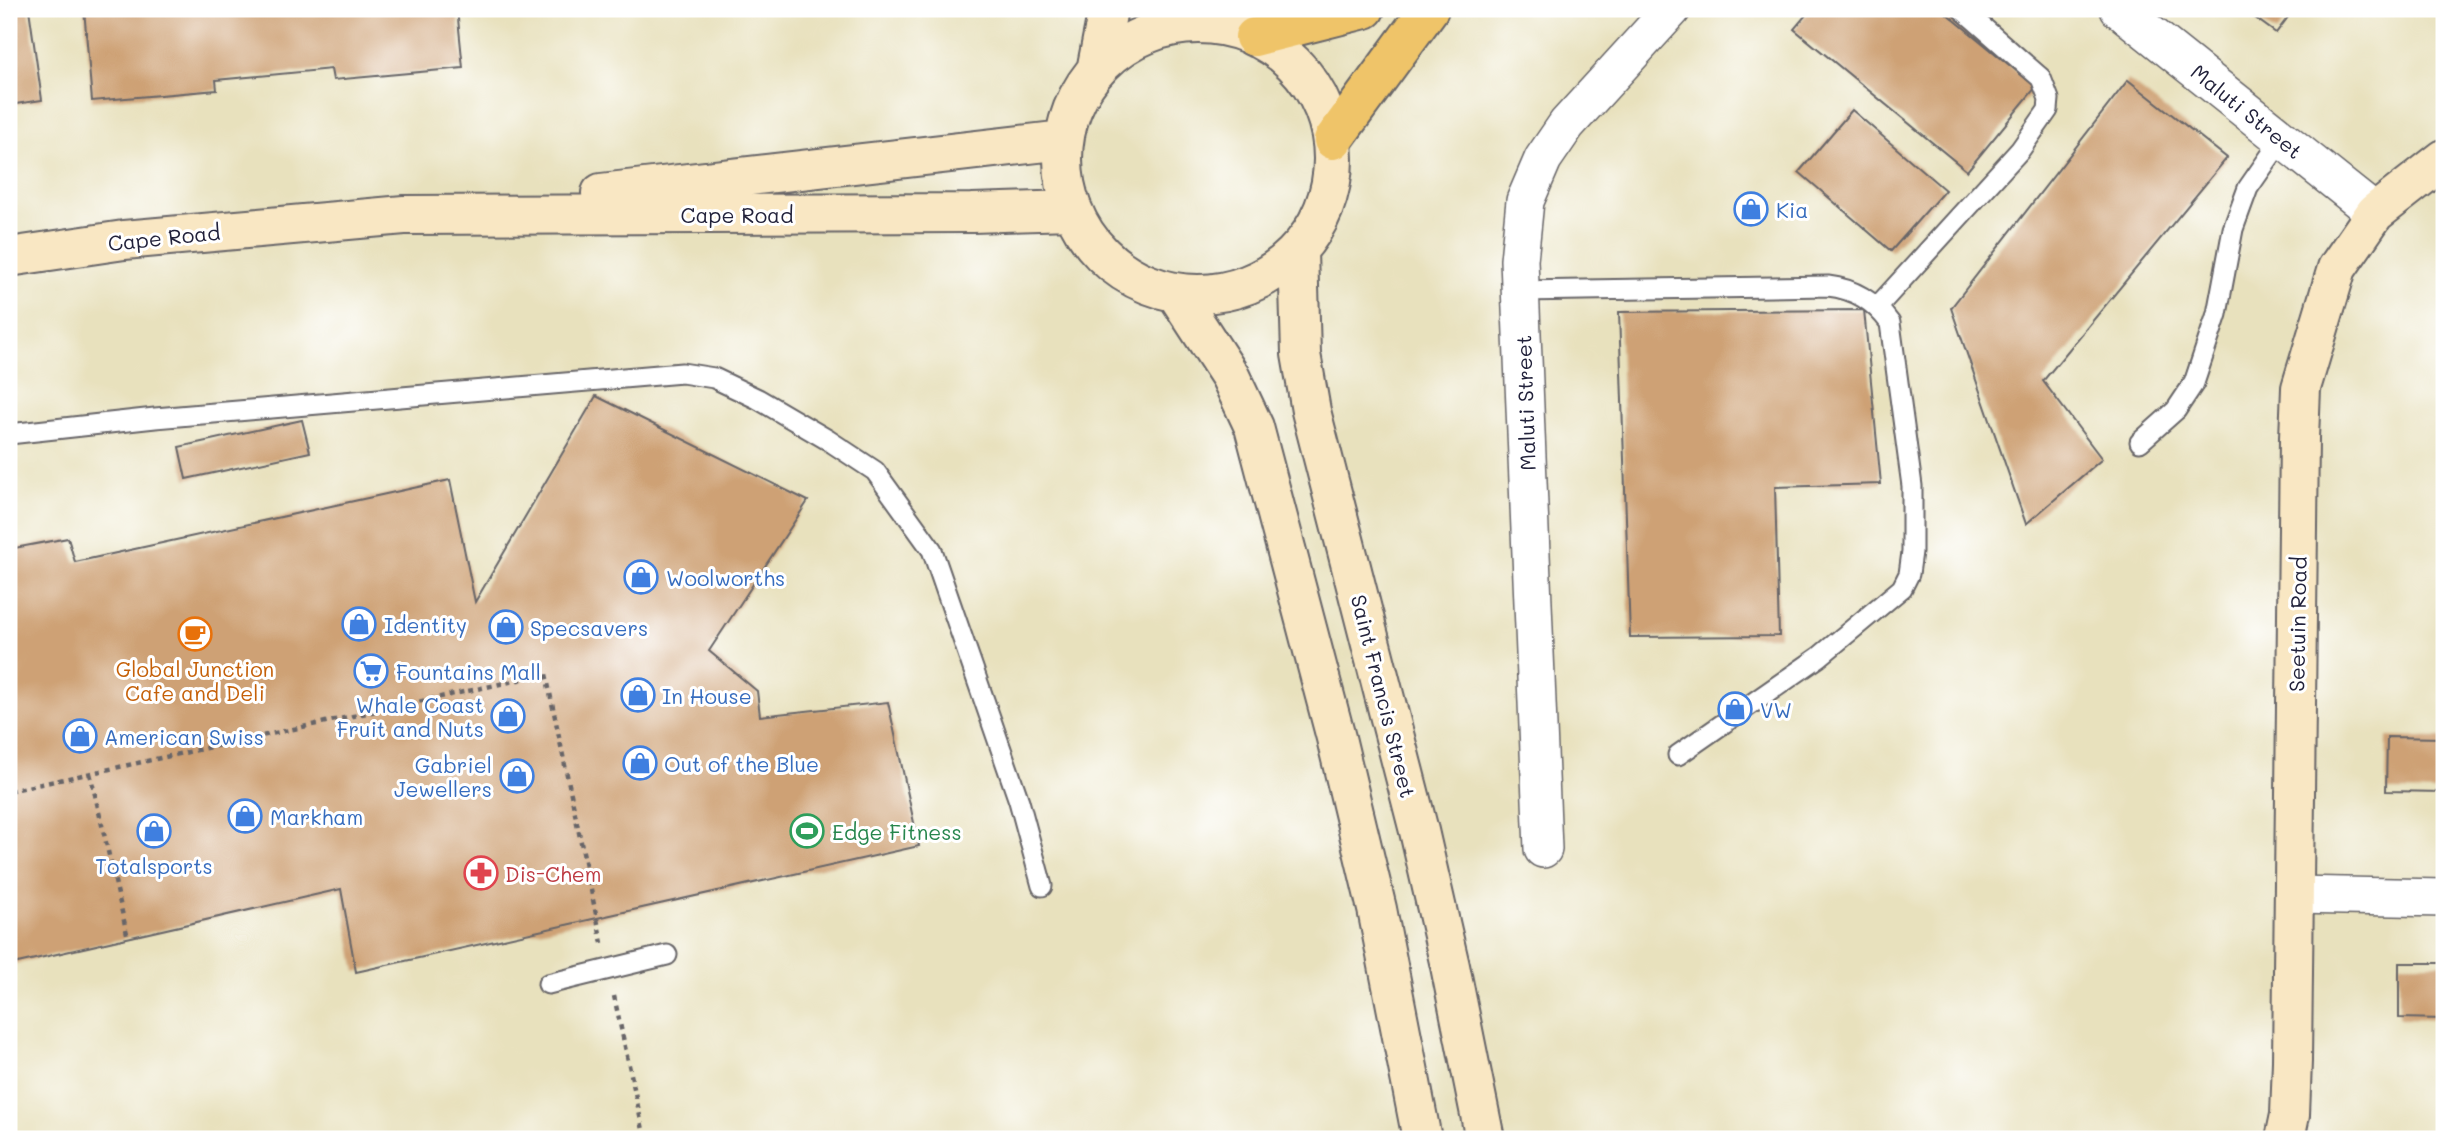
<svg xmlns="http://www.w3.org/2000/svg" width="2453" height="1148" font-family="Mali,sans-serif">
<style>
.building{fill:#cea174}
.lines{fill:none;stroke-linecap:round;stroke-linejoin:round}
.lane-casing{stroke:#676568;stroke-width:23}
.street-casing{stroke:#676568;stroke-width:40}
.secondary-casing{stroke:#676568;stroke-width:42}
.primary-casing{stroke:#676568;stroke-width:42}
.path{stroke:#676568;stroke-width:4.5;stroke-dasharray:5 5;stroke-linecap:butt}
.lane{stroke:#fff;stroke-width:19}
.street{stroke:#fff;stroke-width:37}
.secondary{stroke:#f9e7c3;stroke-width:38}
.primary{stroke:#efc469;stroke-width:38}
.labels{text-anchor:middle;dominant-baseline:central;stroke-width:6;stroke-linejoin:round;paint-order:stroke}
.street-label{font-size:21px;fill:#22223b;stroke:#fff}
.shop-label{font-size:21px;fill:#366cbe;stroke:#fff;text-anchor:start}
.food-label{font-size:21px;fill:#c56008;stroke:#fff}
.leisure-label{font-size:21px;fill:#27864d;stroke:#fff;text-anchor:start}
.health-label{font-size:21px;fill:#be3a42;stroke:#fff;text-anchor:start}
</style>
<rect width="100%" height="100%" fill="#fff"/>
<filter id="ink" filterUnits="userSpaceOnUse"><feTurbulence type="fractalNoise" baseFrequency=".0143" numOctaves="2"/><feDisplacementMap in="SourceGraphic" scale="14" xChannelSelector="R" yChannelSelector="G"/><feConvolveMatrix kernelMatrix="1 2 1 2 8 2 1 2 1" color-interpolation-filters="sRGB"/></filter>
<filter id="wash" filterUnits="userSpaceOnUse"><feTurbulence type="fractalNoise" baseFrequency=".00686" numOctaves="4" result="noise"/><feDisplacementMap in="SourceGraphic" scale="28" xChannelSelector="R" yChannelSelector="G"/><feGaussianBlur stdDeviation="1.57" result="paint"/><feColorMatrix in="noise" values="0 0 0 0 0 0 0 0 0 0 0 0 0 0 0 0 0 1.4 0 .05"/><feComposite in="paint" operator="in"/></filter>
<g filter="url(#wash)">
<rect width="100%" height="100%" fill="#e8e1bd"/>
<g id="blocks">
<!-- building -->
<path class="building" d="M9,9H29L42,100L9,105Z
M84,9H457L463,68L333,80L331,69L216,80L217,90L92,101Z
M1811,9H1941L2036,87L1967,171L1794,29Z
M2243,9H2294L2276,33Z
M2128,80L2227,158L2043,381L2102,459L2026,524L1951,308Z
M1852,110L1945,190L1891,251L1799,172Z
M1864,310L1881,484L1775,487L1779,636L1630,637L1619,312Z
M596,396L808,501L709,651L757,691L760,716L888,702L919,846L356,972L341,889L9,965V549L68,538L75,562L450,480L475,602Z
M302,420L310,452L186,479L179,447Z
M2387,737L2444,738V792L2386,791Z
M2399,963H2444V1019L2399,1018Z"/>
</g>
</g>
<g filter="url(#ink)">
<use href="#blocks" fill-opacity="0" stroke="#676568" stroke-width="2"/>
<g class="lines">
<defs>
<path id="lane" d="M1520,291L1828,286C1855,289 1874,301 1890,323L1912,486V552L1909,574L1902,588L1819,657L1678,755
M1878,306L2020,150L2048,110L2049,99L2041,78L1962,9
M9,434L155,418L682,373L714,378L758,399L828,440L875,471L932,550L1019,801L1042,886
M2140,442L2176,410L2194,383L2217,314L2233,229L2248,188L2282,139
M548,984L667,955"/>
<path id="street" d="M2119,9L2375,213
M1543,849L1519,260L1525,201L1543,159L1567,124L1672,9
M2294,895L2444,898"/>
<path id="secondary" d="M1063 159a135 135 0 1 1 270 0a135 135 0 1 1-270 0Z
M1096,71L1108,9
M601,193L1064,140
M1298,251L1301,354L1311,411L1419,831L1450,966L1485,1139
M9,257L124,240L404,215L972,213L1070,210
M1176,293L1230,376L1254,427L1336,738L1377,909L1422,1139
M2285,1139L2290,1115L2292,1061L2299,438L2301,388L2337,268L2375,213L2444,159"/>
<path id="primary" d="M1254,37L1365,9
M1333,140L1429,9"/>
</defs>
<!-- lane casing -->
<use href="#lane" class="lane-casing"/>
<!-- street casing -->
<use href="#street" class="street-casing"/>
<!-- secondary casing -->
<use href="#secondary" class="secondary-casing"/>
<!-- primary casing -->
<use href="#primary" class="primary-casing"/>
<!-- path -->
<path class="path" d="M90,773L128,938
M9,791L546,674L602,943
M614,996L645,1139"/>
<!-- lane -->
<use href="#lane" class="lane"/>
<!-- street -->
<use href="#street" class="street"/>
<!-- secondary -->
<use href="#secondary" class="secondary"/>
<!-- primary -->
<use href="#primary" class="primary"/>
</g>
</g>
<!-- icons -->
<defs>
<symbol id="shop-ring" viewBox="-11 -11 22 22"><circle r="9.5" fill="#fff" stroke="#3f7fe0" stroke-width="1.5"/><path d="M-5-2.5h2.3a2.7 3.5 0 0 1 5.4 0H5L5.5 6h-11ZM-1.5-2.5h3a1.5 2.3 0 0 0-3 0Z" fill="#3f7fe0"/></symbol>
<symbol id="cafe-ring" viewBox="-11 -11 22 22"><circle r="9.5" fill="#fff" stroke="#e8710a" stroke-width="1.5"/><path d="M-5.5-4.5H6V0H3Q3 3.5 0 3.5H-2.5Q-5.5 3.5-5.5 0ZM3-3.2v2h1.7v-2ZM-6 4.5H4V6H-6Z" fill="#e8710a"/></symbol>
<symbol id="supermarket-ring" viewBox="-11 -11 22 22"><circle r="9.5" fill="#fff" stroke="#3f7fe0" stroke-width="1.5"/><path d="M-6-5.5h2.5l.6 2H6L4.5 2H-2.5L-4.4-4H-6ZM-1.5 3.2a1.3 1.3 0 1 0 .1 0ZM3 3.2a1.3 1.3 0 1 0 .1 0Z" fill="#3f7fe0"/></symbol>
<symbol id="stadium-ring" viewBox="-11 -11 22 22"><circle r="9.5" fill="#fff" stroke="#2e9e5b" stroke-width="1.5"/><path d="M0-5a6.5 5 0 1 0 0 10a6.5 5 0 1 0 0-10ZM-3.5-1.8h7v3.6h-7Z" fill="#2e9e5b"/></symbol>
<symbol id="pharmacy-ring" viewBox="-11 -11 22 22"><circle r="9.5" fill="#fff" stroke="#e0444e" stroke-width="1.5"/><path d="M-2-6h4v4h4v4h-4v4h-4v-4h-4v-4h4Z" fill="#e0444e"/></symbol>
</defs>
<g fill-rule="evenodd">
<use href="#shop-ring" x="1732" y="190" width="38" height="38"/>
<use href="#shop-ring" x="622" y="558" width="38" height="38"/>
<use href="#shop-ring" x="340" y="605" width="38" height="38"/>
<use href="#shop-ring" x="487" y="608" width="38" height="38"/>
<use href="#cafe-ring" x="176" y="615" width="38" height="38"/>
<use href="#supermarket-ring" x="352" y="652" width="38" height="38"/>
<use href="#shop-ring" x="619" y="676" width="38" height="38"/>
<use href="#shop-ring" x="1716" y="690" width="38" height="38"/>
<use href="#shop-ring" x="489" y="697" width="38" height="38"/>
<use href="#shop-ring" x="61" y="717" width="38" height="38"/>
<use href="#shop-ring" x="621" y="744" width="38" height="38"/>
<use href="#shop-ring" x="498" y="757" width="38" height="38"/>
<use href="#shop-ring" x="226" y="797" width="38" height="38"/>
<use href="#shop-ring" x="135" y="812" width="38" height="38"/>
<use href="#stadium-ring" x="788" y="812" width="38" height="38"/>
<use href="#pharmacy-ring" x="462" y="854" width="38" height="38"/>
</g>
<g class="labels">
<!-- street labels -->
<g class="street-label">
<text transform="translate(2247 111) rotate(39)">Maluti Street</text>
<text x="737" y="214">Cape Road</text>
<text transform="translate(164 237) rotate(-6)">Cape Road</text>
<text transform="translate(1525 403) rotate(-92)">Maluti Street</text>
<text transform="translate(2297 624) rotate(-89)">Seetuin Road</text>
<text transform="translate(1384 696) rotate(76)">Saint Francis Street</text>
</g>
<!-- shop labels -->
<g class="shop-label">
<text x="1776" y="209">Kia</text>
<text x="666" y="577">Woolworths</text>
<text x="384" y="624">Identity</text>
<text x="530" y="627">Specsavers</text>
<text x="396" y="671">Fountains Mall</text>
<text x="662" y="695">In House</text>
<text x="484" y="704" text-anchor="end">Whale Coast<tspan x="484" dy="24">Fruit and Nuts</tspan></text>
<text x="1760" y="709">VW</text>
<text x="104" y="736">American Swiss</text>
<text x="664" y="763">Out of the Blue</text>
<text x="492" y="764" text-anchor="end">Gabriel<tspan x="492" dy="24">Jewellers</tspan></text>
<text x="270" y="816">Markham</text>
<text x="154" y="865" text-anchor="middle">Totalsports</text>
</g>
<!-- food labels -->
<g class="food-label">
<text x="195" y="668">Global Junction<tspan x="195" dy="24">Cafe and Deli</tspan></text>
</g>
<!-- leisure labels -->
<g class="leisure-label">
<text x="832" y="831">Edge Fitness</text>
</g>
<!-- health labels -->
<g class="health-label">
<text x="505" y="873">Dis-Chem</text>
</g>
</g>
<!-- margin -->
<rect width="2453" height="1148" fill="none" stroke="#fff" stroke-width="35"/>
</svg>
